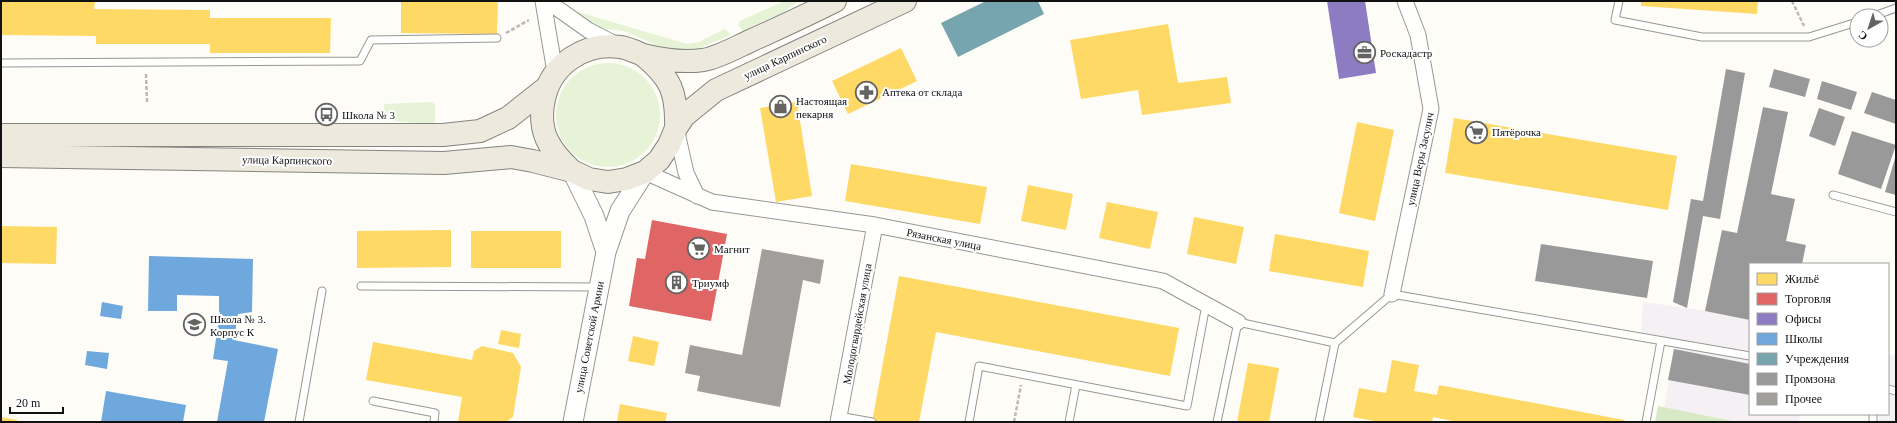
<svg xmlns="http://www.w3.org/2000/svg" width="1897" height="423" font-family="Georgia,serif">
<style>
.industrial{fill:#f5f0f3}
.green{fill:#e7f3d7}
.forest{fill:#d8eac5}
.homes{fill:#ffd966}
.shops{fill:#e06666}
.offices{fill:#8e7cc3}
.schools{fill:#6fa8dc}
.public{fill:#76a5af}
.industry{fill:#999}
.building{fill:#a19f9c}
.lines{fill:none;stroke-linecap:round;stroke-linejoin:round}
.service-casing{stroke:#979795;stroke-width:9}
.minor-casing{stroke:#979795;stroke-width:17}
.tertiary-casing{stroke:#979795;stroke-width:21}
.primary-casing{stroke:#858482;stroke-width:24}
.path{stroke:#b9b9b8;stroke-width:2.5;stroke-dasharray:4 2;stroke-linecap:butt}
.service{stroke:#fffffe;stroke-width:7}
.minor{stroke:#fffffe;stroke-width:15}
.tertiary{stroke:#fffffe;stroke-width:19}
.primary{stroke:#ede9dc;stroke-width:22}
.labels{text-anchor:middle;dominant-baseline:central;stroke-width:4;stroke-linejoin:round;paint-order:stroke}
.poi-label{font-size:11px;fill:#111;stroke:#fff;text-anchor:start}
.street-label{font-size:11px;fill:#111;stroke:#fff}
</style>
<rect width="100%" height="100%" fill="#fdfcf7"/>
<!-- industrial -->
<path class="industrial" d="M1643,302L1750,317V414H1800L1799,422H1726L1664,410L1675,343L1641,333Z
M1888,354L1896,356V422H1880L1878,414H1888Z"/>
<!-- green -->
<path class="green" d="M784,1H799L784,12L743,31L738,25L740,21Z
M575,11L687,44L699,42L725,29L731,35L690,52L667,50L624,31L591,27L573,12Z
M556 115a52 52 0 1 1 104 0a52 52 0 1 1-104 0Z
M431,102L435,104V125L384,120V104Z"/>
<!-- forest -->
<path class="forest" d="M1658,406L1737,422H1655Z"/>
<!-- homes -->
<path class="homes" d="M1,1L95,2L94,9L210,10V18H331L330,53H210V44H96V36L1,35Z
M401,1H498L497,34L401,33Z
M1641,1H1758L1757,14L1641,6Z
M1168,24L1178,83L1227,77L1231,103L1142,115L1138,90L1081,99L1070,40Z
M901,48L917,81L848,114L832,81Z
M797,102L812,196L776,202L760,108Z
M1454,118L1677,156L1668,210L1445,173Z
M1357,122L1394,130L1375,221L1339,213Z
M851,164L987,187L980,224L845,201Z
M1028,185L1073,194L1066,230L1021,221Z
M1107,202L1158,212L1150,249L1099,238Z
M1194,217L1244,227L1236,264L1187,254Z
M1,226L57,227L56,264L1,263Z
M451,230V267L357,268V231Z
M471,231H561V268H471Z
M1275,234L1369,251L1363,287L1269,271Z
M899,276L1179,328L1170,376L936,332L919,422H872Z
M501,330L521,334L519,348L498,344Z
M633,336L659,342L654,366L628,361Z
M373,342L472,360L474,351L482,346L513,353L521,367L513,417L506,422H458L462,397L366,380Z
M1392,360L1419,365L1414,391L1437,395L1439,385L1624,420V422H1457L1433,417L1432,422H1379L1353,417L1359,388L1386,393Z
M1248,363L1279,368L1269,422H1237Z
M620,404L667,413L665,422H617Z
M1,417L17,420V422H1Z"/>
<!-- shops -->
<path class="shops" d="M652,220L727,234L711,321L629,306L637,258L645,259Z"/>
<!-- offices -->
<path class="offices" d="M1327,1H1365L1376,73L1339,79Z"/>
<!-- schools -->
<path class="schools" d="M149,256L253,259L252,312L238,314L234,340L278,349L264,422H217L228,361L213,359L220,312H219V296L177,295V311H148Z
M102,302L123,306L121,319L100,316Z
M87,351L109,353L107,369L85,365Z
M106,391L186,405L183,422H101Z"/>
<!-- public -->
<path class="public" d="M986,1H1038L1044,14L958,57L941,23Z"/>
<!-- industry -->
<path class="industry" d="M1726,69L1745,73L1720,219L1703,216L1687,308L1673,302L1691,199L1703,201Z
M1774,69L1810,79L1805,97L1769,87Z
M1822,81L1857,92L1851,110L1817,99Z
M1872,92L1896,100V124L1864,113Z
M1763,107L1788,112L1771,194L1795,199L1786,241L1806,245L1802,264H1750V320L1705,311L1722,230L1737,233Z
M1819,108L1845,117L1835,146L1809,136Z
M1852,131L1896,145L1881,189L1838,174Z
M1896,155V195L1885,192Z
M1541,244L1653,261L1647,298L1535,281Z
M1674,349L1750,364V395L1668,380Z"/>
<!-- building -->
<path class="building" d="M762,249L824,260L820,284L803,280L780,407L697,391L700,376L685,373L690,345L742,355Z"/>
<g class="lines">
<defs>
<path id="service" d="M1619,1L1615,20L1702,37H1809L1857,22
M1874,16L1896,8
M1,63L360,61L371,40L497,38
M1833,195L1896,212
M361,286L598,287
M1888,389L1896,391
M373,401L435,413L434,422
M1873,414V422
M839,416L872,422
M299,422L322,291
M969,422L979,366L1187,406L1206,305
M1069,422L1076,385
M1217,422L1238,322L1335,343L1392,294L1750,356
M1319,422L1335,343
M1646,422L1661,341"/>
<path id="minor" d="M543,1L555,72
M547,1L588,30L617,45
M676,128L686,173L697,196
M645,172L712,202L875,225L1163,281L1238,322
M1392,294L1431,109L1418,35L1405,1
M838,422L875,225"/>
<path id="tertiary" d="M572,171L594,216L606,252
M573,422L606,252L620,211L645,172"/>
<path id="primary" d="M643,55C671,78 677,92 676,128
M1,135H443L480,131L508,118L546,88
M1,156L444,163L511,157L533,161L572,171L589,179L608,182L627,179L645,172L659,160L669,145L676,128L684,116L716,90L905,1
M572,171C549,150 537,131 544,99C551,64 585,42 620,47C628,48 636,52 643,55C663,60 682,63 703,60C717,58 737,47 750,41C779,28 807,15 835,1"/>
</defs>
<!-- service casing -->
<use href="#service" class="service-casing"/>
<!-- minor casing -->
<use href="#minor" class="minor-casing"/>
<!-- tertiary casing -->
<use href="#tertiary" class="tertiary-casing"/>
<!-- primary casing -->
<use href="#primary" class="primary-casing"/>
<!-- path -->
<path class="path" d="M1792,1L1804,26
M506,33L529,20
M146,74L147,103
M1014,422L1021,385"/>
<!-- service -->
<use href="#service" class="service"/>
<!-- minor -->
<use href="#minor" class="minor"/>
<!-- tertiary -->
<use href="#tertiary" class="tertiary"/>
<!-- primary -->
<use href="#primary" class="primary"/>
</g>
<!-- icons -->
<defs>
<symbol id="office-ring" viewBox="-11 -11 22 22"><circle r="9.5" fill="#fff" stroke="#646362" stroke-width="1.5"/><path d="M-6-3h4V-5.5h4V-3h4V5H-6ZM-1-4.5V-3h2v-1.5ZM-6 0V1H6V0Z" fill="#646362"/></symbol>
<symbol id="pharmacy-ring" viewBox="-11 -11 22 22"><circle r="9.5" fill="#fff" stroke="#646362" stroke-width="1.5"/><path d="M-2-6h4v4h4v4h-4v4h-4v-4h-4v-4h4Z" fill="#646362"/></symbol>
<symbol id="shop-ring" viewBox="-11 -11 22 22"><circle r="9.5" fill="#fff" stroke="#646362" stroke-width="1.5"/><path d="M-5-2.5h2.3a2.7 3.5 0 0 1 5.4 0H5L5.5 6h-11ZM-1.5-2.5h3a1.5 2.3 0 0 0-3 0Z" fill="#646362"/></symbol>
<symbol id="bus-ring" viewBox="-11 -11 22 22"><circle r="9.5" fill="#fff" stroke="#646362" stroke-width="1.5"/><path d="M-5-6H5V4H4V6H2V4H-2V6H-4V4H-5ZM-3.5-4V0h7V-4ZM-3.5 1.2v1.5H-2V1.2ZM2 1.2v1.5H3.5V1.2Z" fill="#646362"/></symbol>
<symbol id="supermarket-ring" viewBox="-11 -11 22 22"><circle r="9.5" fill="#fff" stroke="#646362" stroke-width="1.5"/><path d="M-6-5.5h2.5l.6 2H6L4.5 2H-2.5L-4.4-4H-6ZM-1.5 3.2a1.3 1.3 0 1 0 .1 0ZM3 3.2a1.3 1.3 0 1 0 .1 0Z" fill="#646362"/></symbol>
<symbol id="building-ring" viewBox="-11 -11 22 22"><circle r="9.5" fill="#fff" stroke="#646362" stroke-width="1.5"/><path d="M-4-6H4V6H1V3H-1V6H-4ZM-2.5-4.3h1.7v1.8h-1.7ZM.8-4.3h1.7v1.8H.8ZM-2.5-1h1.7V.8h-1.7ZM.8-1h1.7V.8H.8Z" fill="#646362"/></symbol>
<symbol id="school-ring" viewBox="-11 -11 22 22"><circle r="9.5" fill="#fff" stroke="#646362" stroke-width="1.5"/><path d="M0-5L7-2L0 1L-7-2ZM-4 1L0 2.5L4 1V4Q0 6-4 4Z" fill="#646362"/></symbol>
</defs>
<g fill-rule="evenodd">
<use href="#office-ring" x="1352" y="40" width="25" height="25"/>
<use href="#pharmacy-ring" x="854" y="80" width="25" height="25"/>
<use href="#shop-ring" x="768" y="94" width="25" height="25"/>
<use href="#bus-ring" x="314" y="102" width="25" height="25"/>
<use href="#supermarket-ring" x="1464" y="120" width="25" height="25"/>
<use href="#supermarket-ring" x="686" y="236" width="25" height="25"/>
<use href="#building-ring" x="664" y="270" width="25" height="25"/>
<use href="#school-ring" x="182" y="312" width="25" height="25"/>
</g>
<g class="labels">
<!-- poi labels -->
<g class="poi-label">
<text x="1380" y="53">Роскадастр</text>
<text x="882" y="92">Аптека от склада</text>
<text x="796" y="101">Настоящая<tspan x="796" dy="13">пекарня</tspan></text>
<text x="342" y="115">Школа № 3</text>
<text x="1492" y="132">Пятёрочка</text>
<text x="714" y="249">Магнит</text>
<text x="692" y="283">Триумф</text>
<text x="210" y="319">Школа № 3.<tspan x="210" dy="13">Корпус К</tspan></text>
</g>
<!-- street labels -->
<g class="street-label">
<text transform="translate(785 57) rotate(-25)">улица Карпинского</text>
<text transform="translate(1420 159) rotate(-78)">улица Веры Засулич</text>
<text transform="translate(287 160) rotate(1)">улица Карпинского</text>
<text transform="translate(944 239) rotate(11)">Рязанская улица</text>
<text transform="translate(857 324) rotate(-80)">Молодогвардейская улица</text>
<text transform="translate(589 337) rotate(-79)">улица Советской Армии</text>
</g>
</g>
<!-- border -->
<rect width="1897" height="423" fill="none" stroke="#111111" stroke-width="4"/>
<!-- legend -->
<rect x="1749" y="263" width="140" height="152" fill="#ffffff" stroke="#a0a0a0"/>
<rect x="1757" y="273" width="20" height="12" fill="#ffd966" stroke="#a0a0a0"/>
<text x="1785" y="283" font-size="12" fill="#111111">Жильё</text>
<rect x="1757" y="293" width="20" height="12" fill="#e06666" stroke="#a0a0a0"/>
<text x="1785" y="303" font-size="12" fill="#111111">Торговля</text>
<rect x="1757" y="313" width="20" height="12" fill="#8e7cc3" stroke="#a0a0a0"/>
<text x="1785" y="323" font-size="12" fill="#111111">Офисы</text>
<rect x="1757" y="333" width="20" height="12" fill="#6fa8dc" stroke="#a0a0a0"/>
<text x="1785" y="343" font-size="12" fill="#111111">Школы</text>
<rect x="1757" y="353" width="20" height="12" fill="#76a5af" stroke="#a0a0a0"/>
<text x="1785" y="363" font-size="12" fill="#111111">Учреждения</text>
<rect x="1757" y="373" width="20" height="12" fill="#999999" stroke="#a0a0a0"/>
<text x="1785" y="383" font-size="12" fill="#111111">Промзона</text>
<rect x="1757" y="393" width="20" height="12" fill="#a19f9c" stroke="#a0a0a0"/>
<text x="1785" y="403" font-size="12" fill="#111111">Прочее</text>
<!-- north arrow -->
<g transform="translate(1869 28) rotate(219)"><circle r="19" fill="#ffffff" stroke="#a0a0a0"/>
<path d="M0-3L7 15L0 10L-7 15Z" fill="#646362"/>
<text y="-6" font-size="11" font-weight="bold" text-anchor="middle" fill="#111111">С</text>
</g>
<!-- scale -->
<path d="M10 407v6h53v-6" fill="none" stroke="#111111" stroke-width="2"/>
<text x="16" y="407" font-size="12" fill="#111111" stroke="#ffffff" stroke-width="3" paint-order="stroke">20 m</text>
</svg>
